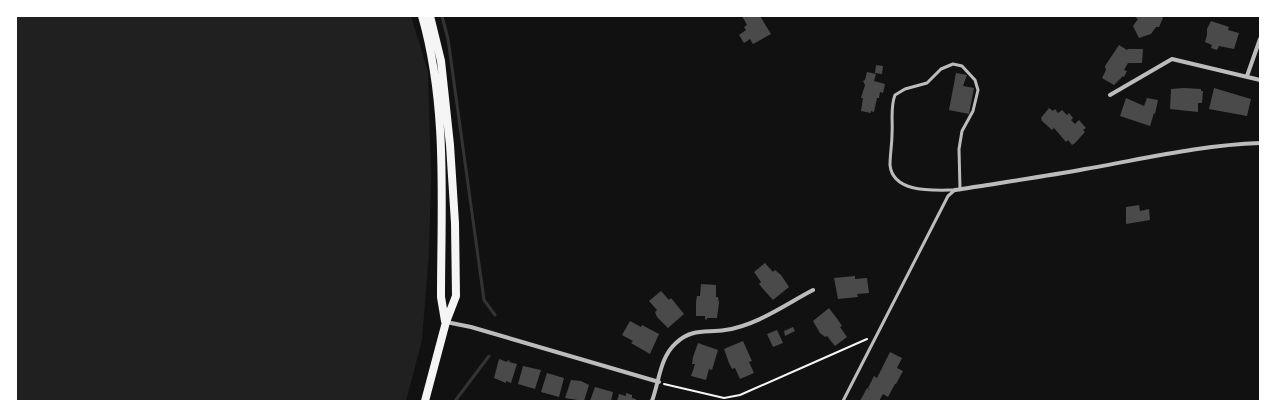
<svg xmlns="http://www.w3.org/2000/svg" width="1276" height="417" font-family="Literata,serif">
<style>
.green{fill:#202020}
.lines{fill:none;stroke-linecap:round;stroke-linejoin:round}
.stream{stroke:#333;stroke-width:3}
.building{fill:#4a4a4a}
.path{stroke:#f5f5f5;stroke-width:2}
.service{stroke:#bcbcbc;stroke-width:3}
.minor{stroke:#bcbcbc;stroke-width:4}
.secondary{stroke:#f5f5f5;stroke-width:8}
</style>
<rect width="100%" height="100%" fill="#111"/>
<!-- green -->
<path class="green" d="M16,16H411L428,72L431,178L429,252L422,340L406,401H16Z"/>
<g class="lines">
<!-- stream -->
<path class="stream" d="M442,16L448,39L484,300L495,315
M455,401L489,356"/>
</g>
<!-- building -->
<path class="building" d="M742,16H760L771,34L753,44L750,39L744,43L739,35L746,30L744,27L747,25Z
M1137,16H1161L1163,18L1159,27H1156L1151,34L1139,38L1133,26L1138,19L1136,18Z
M1211,21L1229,27L1228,30L1239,33L1234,49L1219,46L1217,50L1211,48L1212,45L1205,42L1207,35V29Z
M1119,45L1127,50L1128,49H1143L1142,63H1128L1124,70L1127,71L1124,77L1123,76L1114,85L1102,78L1106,70L1105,66Z
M876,65L883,66L882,74L875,73Z
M867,72L876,74L874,81L885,84L883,93L880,92L879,98H877L874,112L871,111V113L861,111L863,98H861L865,85L863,81L865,80Z
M956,73L967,75L963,86L974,88L969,114L949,110Z
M1184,88L1201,89V91H1203L1202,103H1198V112L1170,109L1171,89Z
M1214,88L1251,99L1247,116L1209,109Z
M1126,98L1144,106L1147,98L1158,100L1155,114L1154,113L1150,126L1120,116Z
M1049,108L1053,111L1055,109L1058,113L1062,110L1067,115L1069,113L1073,118L1071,120L1075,124L1079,120L1086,128L1083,130L1085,132L1075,143L1072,145L1068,140L1066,142L1054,128L1052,130L1042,121L1041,118Z
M1139,205L1140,211L1149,209L1150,220L1126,224V207Z
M765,263L773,272L775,270L781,275L789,287L773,300L763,289L759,284L761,282L754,272Z
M855,276V279L867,278L869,293L857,294L858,297L838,299L834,278Z
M701,284L716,285V297H718L719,303L717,318H707V320L705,319V316H696V302L697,296H700Z
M661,291L669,300L671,298L684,314L668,328L657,317L655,312L657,310L649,301Z
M829,308L838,320L842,326L840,327L847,337L835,346L827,336L825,337L820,333L813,321Z
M630,321L641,327L642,325L659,334L650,354L631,343L633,341L622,335Z
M793,327L795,331L785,336L784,331Z
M777,330L783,343L773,347L767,334Z
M743,341L752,361L749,362L754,373L740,379L735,368L732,369L729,363L724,349Z
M698,343L718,350L712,370L709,369L706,380L691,376L695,364H692L693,357Z
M890,352L902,358L897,368L903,371L896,384H895L888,397L883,394L879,401H860L867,388L871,391L868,388L874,376L877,378Z
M499,359L507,362L508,360L510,361L509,362L517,364L511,383L506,381V383L494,378Z
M523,366L541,370L535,389L518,384Z
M547,373L564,378L559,397L541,392Z
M571,380L581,381L589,385L584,401L565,398Z
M595,387L613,392L611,401H590Z
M626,393L632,395V398L636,399V401H617L619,394L626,396Z"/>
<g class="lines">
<!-- path -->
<path class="path" d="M664,384L724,398L740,395L867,339"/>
<!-- service -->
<path class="service" d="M955,190C935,190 893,194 890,165C890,155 892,144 892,134C893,120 890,108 895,95L905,89L927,83L941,69L953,64L962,66L975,80L978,90L973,111L962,131L959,149L960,189
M843,401L948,196L955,190"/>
<!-- minor -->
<path class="minor" d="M1247,76L1260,39
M1110,95L1172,59L1260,80
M955,190C998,183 1042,177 1085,169C1143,159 1201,145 1260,143
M446,322L471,327L659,382
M652,401C659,382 660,357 676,343C692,328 706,333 725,330C756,326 786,304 813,290"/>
<!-- secondary -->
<path class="secondary" d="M422,16C448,107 441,203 441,297L445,321
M425,401L446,322L456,296L455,223L450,145L441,61L430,16"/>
</g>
<!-- border -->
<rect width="1276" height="417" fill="none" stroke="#ffffff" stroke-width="34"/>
</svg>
